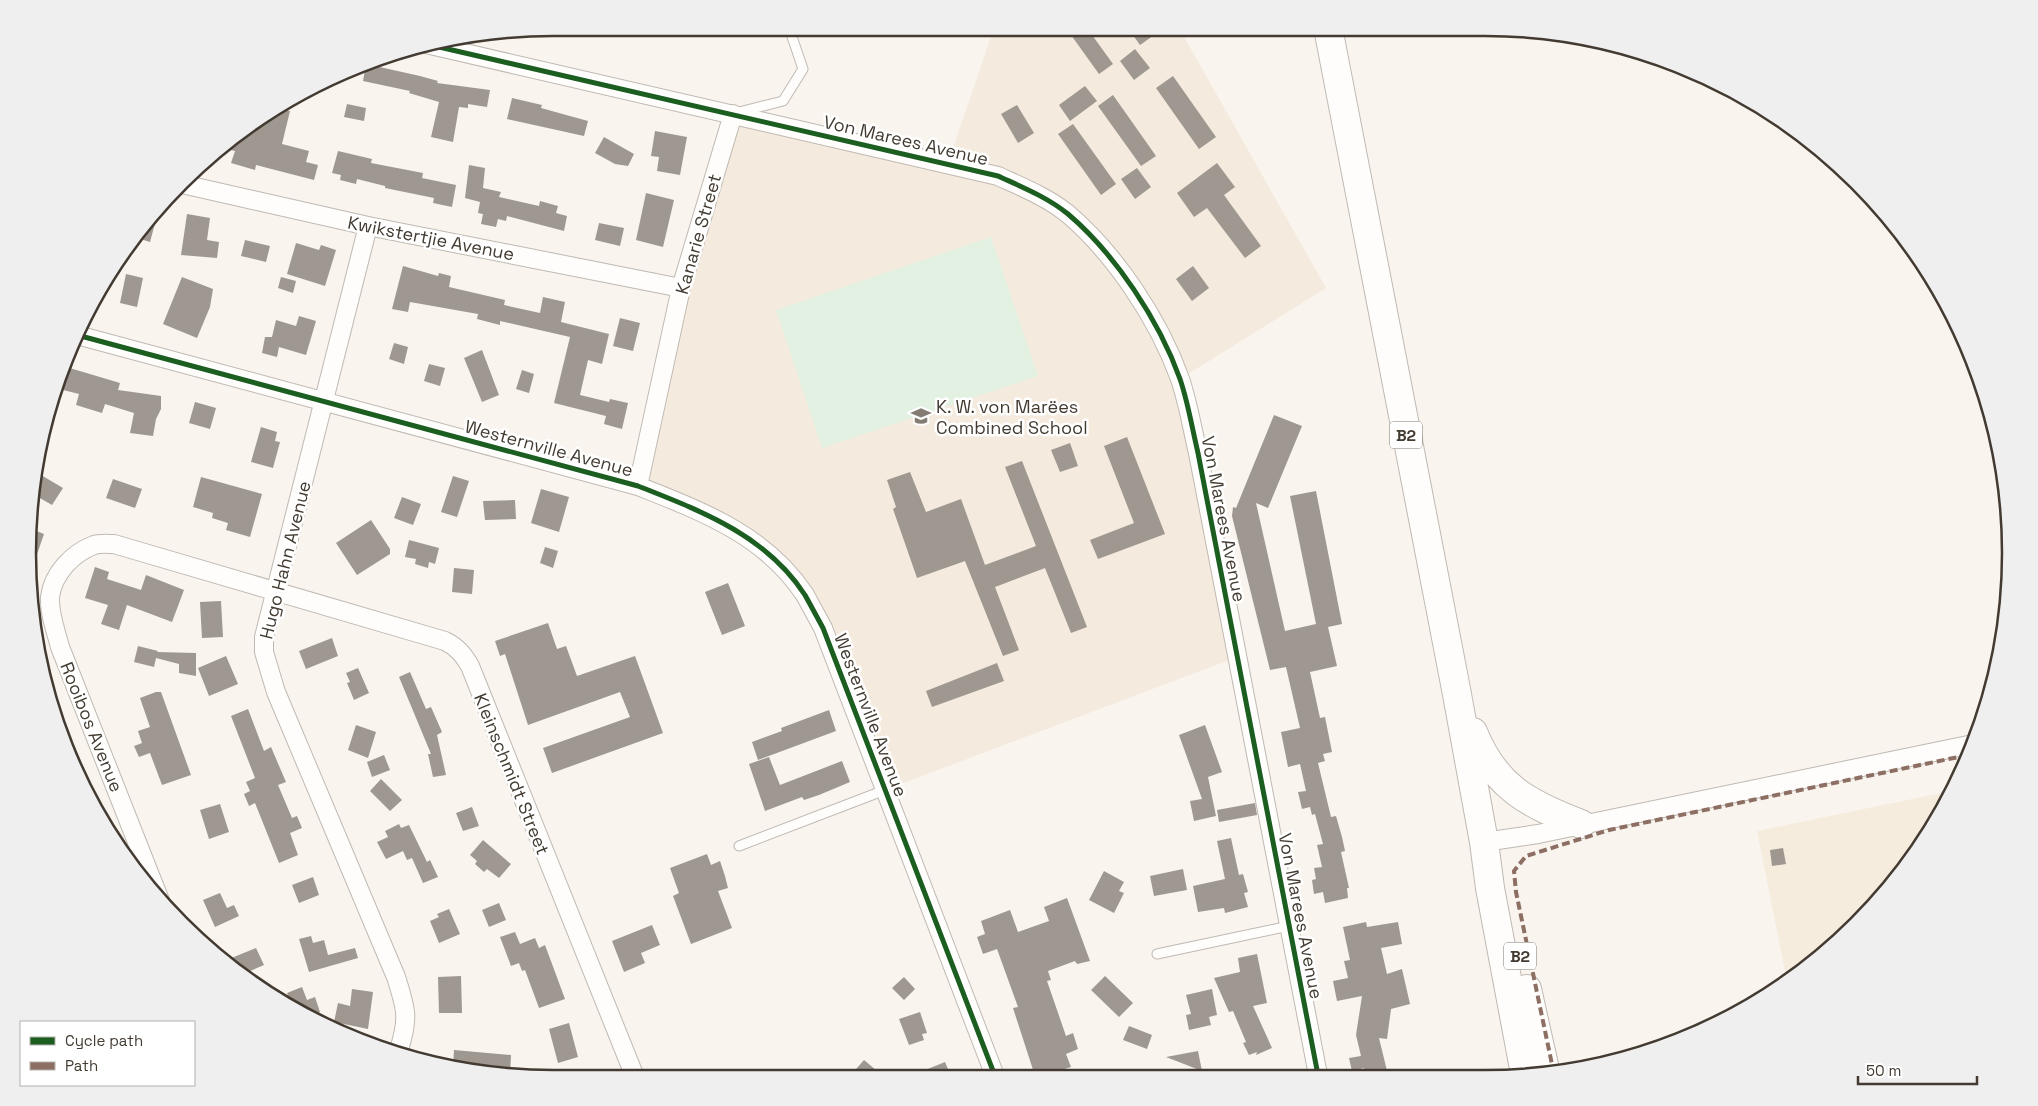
<svg xmlns="http://www.w3.org/2000/svg" width="2038" height="1106" font-family="'Space Grotesk',sans-serif">
<style>
.built{fill:#f6ecde}
.education{fill:#f4eadd}
.green{fill:#e2f1e1}
.building{fill:#9e9890}
.lines{fill:none;stroke-linecap:round;stroke-linejoin:round}
.lane-casing{stroke:#bfb9b2;stroke-width:11}
.street-casing{stroke:#bfb9b2;stroke-width:20}
.highway-casing{stroke:#bfb9b2;stroke-width:30}
.lane{stroke:#fefdfc;stroke-width:9}
.street{stroke:#fefdfc;stroke-width:18}
.highway{stroke:#fefdfc;stroke-width:28}
.quiet{stroke:#8d6e63;stroke-width:4;stroke-dasharray:8 4;stroke-linecap:butt}
.cycleway-casing{stroke:#fff;stroke-width:8}
.cycleway{stroke:#1b5e20;stroke-width:5}
.labels{text-anchor:middle;dominant-baseline:central;stroke-width:5;stroke-linejoin:round;paint-order:stroke}
.shield{fill:#fff;stroke:#7b766f;stroke-width:1}
.shield-label{font-size:16px;font-weight:bold;fill:#433b31}
.street-label{font-size:18px;fill:#433b31;stroke:#fff}
.poi-label{font-size:18px;fill:#433b31;stroke:#fff;text-anchor:start}
.rim{fill:none;stroke:#433b31;stroke-width:2.5}
</style>
<rect width="100%" height="100%" fill="#f9f4ee"/>
<!-- built -->
<path class="built" d="M1951,791L1940,816L1880,900L1787,981L1757,831Z"/>
<!-- education -->
<path class="education" d="M994,28H1179L1326,288L1180,379L1237,657L885,790L823,628L766,551L638,486L733,114L948,163Z"/>
<!-- green -->
<path class="green" d="M991,237L1038,376L822,448L776,310Z"/>
<!-- building -->
<path class="building" d="M1066,28H1087L1113,64L1099,74Z
M1128,28H1164L1140,45Z
M1135,49L1150,68L1134,80L1120,61Z
M366,64L420,76L438,81L437,83L490,90L487,107L468,104V108L459,107L453,142L431,137L439,102L409,93L410,91L363,81Z
M1173,76L1216,137L1199,149L1156,88Z
M1085,86L1097,101L1070,121L1059,105Z
M1113,95L1156,156L1141,166L1098,106Z
M512,98L542,105L541,108L588,121L584,136L507,119Z
M347,104L366,108L364,121L344,117Z
M1017,105L1034,133L1018,143L1001,114Z
M276,108L290,111L282,144L309,151L306,162L318,165L314,180L256,165L255,170L231,163L235,151L221,148L233,136L263,116L273,119Z
M1073,124L1116,184L1101,195L1058,134Z
M655,131L687,137L680,175L657,171L659,157L651,156Z
M604,137L634,154L628,166L615,164L595,153Z
M338,151L372,159L371,163L423,173L422,178L456,185L452,207L433,203L434,198L385,188V186L357,179L356,184L340,180L341,175L332,173Z
M1217,163L1235,187L1224,195L1261,246L1245,258L1207,208L1194,217L1177,193Z
M469,165L485,168L483,188L501,192L499,197L539,206L540,201L558,206L556,213L567,216L564,231L507,216L506,221L498,219L496,227L481,224L483,214L478,213L480,202L465,198Z
M1137,168L1151,187L1135,199L1121,179Z
M646,193L674,200L663,247L636,240Z
M160,205L150,242L134,237L158,206Z
M187,214L210,218L207,240L219,242L217,258L181,255Z
M599,223L624,228L620,246L595,240Z
M245,240L270,246L266,262L241,256Z
M296,243L319,250L321,245L336,250L325,286L287,274Z
M403,266L438,276L439,273L451,276L449,287L505,300L504,305L540,313L543,297L565,302L561,322L609,334L602,364L588,360L580,395L609,402L610,399L628,403L622,429L604,424L606,416L554,403L570,337L500,321V325L477,319L478,314L410,302L408,312L392,309Z
M1193,266L1209,288L1192,301L1176,279Z
M126,274L143,278L137,307L120,303Z
M182,277L213,289L210,307L197,338L163,324Z
M281,277L296,281L293,293L278,288Z
M299,316L316,321L306,355L279,347L277,357L262,353L265,337H272L276,320L296,326Z
M620,318L640,323L633,351L613,346Z
M394,343L408,347L404,364L389,359Z
M482,350L499,395L482,402L464,358Z
M429,364L445,368L440,386L424,381Z
M63,366L120,383L118,390L161,396V409L156,419L153,436L130,433L134,413L105,404L102,413L76,405L79,394L55,388Z
M522,370L534,374L529,393L516,389Z
M195,402L216,408L210,429L189,423Z
M1274,415L1302,426L1268,508L1256,503L1285,631L1316,624L1290,496L1316,491L1342,624L1328,627L1337,666L1310,672L1320,718L1325,717L1332,752L1323,754L1325,761L1318,763L1331,817L1336,816L1342,837L1345,851L1341,852L1349,888H1347L1348,898L1325,903L1323,892L1314,894L1312,880L1316,879L1314,868L1322,867L1317,845L1323,844L1315,814L1312,815L1310,807L1302,809L1298,792L1306,791L1300,764L1288,767L1281,732L1300,728L1286,667L1270,670L1232,516L1233,507L1236,508Z
M261,427L277,432L275,441L280,442L273,468L251,462Z
M1127,437L1165,534L1098,559L1090,540L1134,523L1104,446Z
M1070,443L1078,466L1060,472L1051,450Z
M1022,461L1087,627L1071,633L1045,568L995,587L1019,650L1003,656L965,561L917,578L893,509L896,507L887,480L910,472L926,512L961,499L985,565L1036,546L1005,467Z
M36,472L63,488L52,505L33,494Z
M453,476L469,481L457,517L441,512Z
M201,477L262,494L250,537L226,530L228,523L212,518L213,513L193,507Z
M113,479L142,489L135,508L106,498Z
M541,489L569,497L559,532L531,523Z
M402,497L421,504L413,525L394,518Z
M515,500L516,519L485,520L483,501Z
M371,520L390,549V554L357,575L336,543Z
M29,528L44,534L31,572L29,571Z
M409,540L439,548L435,564L429,562L428,568L415,564L416,559L405,557Z
M545,547L558,551L553,568L540,563Z
M95,567L109,572L107,579L141,590L146,575L184,590L172,622L127,605L119,630L101,624L108,605L85,598Z
M454,568L474,570L472,594L452,592Z
M728,583L745,626L722,635L705,592Z
M221,601L223,637L202,638L200,602Z
M548,623L557,649L566,646L577,676L635,656L663,733L552,773L543,748L630,717L620,692L528,725L505,654L500,656L495,641Z
M332,638L338,656L306,669L299,651Z
M138,646L158,651L157,652L196,653V676L179,673V664L156,658L154,667L134,662Z
M226,656L238,684L209,696L198,668Z
M997,663L1004,681L932,707L926,691Z
M358,668L369,693L354,700L347,683L350,682L346,673Z
M410,672L426,709L431,707L442,732L437,735L446,775L433,777L428,754H431L399,677Z
M156,692H161L191,775L162,785L150,753L139,757L134,746L142,743L138,731L150,727L140,698Z
M248,709L264,751L271,747L286,782L278,785L292,818L297,816L302,828L290,833L298,855L279,863L255,803L249,806L244,794L250,791L246,782L255,778L231,716Z
M829,710L836,731L758,760L752,742L782,731L781,728Z
M356,725L376,732L368,758L348,750Z
M1205,725L1222,772L1208,777L1216,816L1194,821L1190,801L1202,799L1179,735Z
M384,755L390,770L372,777L367,762Z
M769,757L780,785L842,761L850,782L819,795L804,800L802,797L765,811L749,764Z
M381,779L402,800L390,811L370,791Z
M1255,803L1257,815L1219,822L1217,810Z
M220,804L229,832L209,839L200,810Z
M472,807L479,826L463,831L456,813Z
M399,824L401,828L409,825L427,862L430,860L438,877L423,883L412,858L407,860L403,851L386,859L377,842L388,837L385,831Z
M1231,838L1239,875L1243,874L1248,892L1244,893L1248,907L1225,913L1224,908L1198,912L1193,886L1225,879L1217,841Z
M483,840L511,864L499,878L487,869L484,872L475,864L477,861L470,855Z
M1783,848L1786,864L1772,866L1770,850Z
M707,854L711,865L720,861L725,876L728,888L718,891L732,928L691,944L673,896L679,893L670,868Z
M1183,869L1187,890L1154,896L1150,876Z
M1104,871L1124,882L1119,891L1124,893L1114,913L1089,900Z
M313,877L319,895L299,903L292,885Z
M220,893L227,908L234,905L239,916L215,927L203,900Z
M1067,898L1090,961L1077,964L1075,961L1048,971L1051,980L1047,981L1066,1036L1073,1033L1078,1049L1066,1054L1071,1067L1061,1070L1063,1076H1035L1013,1008L1018,1007L997,949L983,954L977,937L985,934L981,921L1010,910L1018,932L1049,921L1044,907Z
M499,903L506,920L489,927L482,910Z
M449,909L460,934L439,943L430,921L439,917L437,914Z
M1366,922L1367,927L1398,922L1402,944L1381,948L1387,974L1402,969L1410,1004L1391,1009L1387,1039L1379,1038L1388,1075H1366L1364,1068L1352,1071L1349,1058L1361,1056L1356,1035L1362,996L1337,1001L1333,981L1348,978L1344,961L1350,960L1343,927Z
M652,925L660,945L641,953L645,963L624,972L612,941Z
M515,932L520,944L535,938L539,948L545,945L565,999L539,1008L525,970L522,971L519,963L511,966L500,937Z
M311,936L313,943L324,940L328,955L355,948L358,958L309,972L299,939Z
M256,948L264,965L241,975L224,961Z
M1257,954L1267,1003L1253,1006L1272,1048L1256,1055L1257,1052L1249,1055L1243,1043L1246,1042L1233,1011L1229,1012L1214,978L1240,972L1238,958Z
M461,976L462,1013H439L438,977Z
M1105,976L1133,1003L1119,1017L1091,990Z
M904,977L915,989L904,1000L892,988Z
M302,987L307,1000L315,997L320,1012L313,1015V1018L289,1007L292,1006L287,993Z
M352,989L373,992L368,1029L334,1022L338,1003L350,1006Z
M1212,989L1217,1015L1209,1017L1211,1025L1189,1030L1186,1015L1191,1014L1186,995Z
M920,1012L927,1033L922,1034L924,1040L909,1045L899,1019Z
M569,1023L578,1057L558,1063L549,1029Z
M1129,1026L1152,1035L1147,1049L1123,1040Z
M454,1050L511,1055L510,1076L453,1066Z
M1198,1051L1202,1071L1166,1057Z
M864,1060L883,1076H850Z
M945,1062L951,1076H913V1075Z"/>
<g class="lines">
<defs>
<path id="lane" d="M739,112L783,101L803,69L789,28
M739,846L885,790
M1157,954L1289,926"/>
<path id="street" d="M426,44L998,176C1022,187 1047,197 1068,214C1115,254 1159,320 1180,379C1188,402 1192,428 1198,453L1318,1075
M182,184L368,226L681,288
M368,226L264,637V652L276,692L396,977C407,1011 409,1019 398,1053
M77,335L638,486C701,511 766,535 805,595C811,606 817,617 823,628L995,1076
M638,486L681,288L733,114
M1484,842L1538,834L1973,744
M161,903L60,647C56,631 49,614 50,597C53,573 73,553 94,545C100,543 108,544 114,544L445,641C457,647 463,654 470,666L635,1077"/>
<path id="highway" d="M1328,28L1456,689L1484,842L1490,888L1525,1074
M1473,732C1495,787 1528,804 1581,824
M1527,989L1546,1074"/>
</defs>
<!-- lane casing -->
<use href="#lane" class="lane-casing"/>
<!-- street casing -->
<use href="#street" class="street-casing"/>
<!-- highway casing -->
<use href="#highway" class="highway-casing"/>
<!-- lane -->
<use href="#lane" class="lane"/>
<!-- street -->
<use href="#street" class="street"/>
<!-- highway -->
<use href="#highway" class="highway"/>
<!-- quiet -->
<path class="quiet" d="M1554,1074L1516,892L1514,871L1526,856L1609,830L1968,755"/>
<defs>
<path id="cycleway" d="M426,44L998,176C1022,187 1047,197 1068,214C1115,254 1159,320 1180,379C1188,402 1192,428 1198,453L1318,1075
M77,335L638,486C701,511 766,535 805,595C811,606 817,617 823,628L995,1076"/>
</defs>
<!-- cycleway casing -->
<use href="#cycleway" class="cycleway-casing"/>
<!-- cycleway -->
<use href="#cycleway" class="cycleway"/>
</g>
<!-- icons -->
<defs>
<symbol id="school-bare" viewBox="-9 -9 18 18"><path d="M0-5L7-2L0 1L-7-2ZM-4 1L0 2.5L4 1V4Q0 6-4 4Z" fill="#837c73" stroke="#fff" stroke-width="2.5" paint-order="stroke"/></symbol>
</defs>
<g fill-rule="evenodd">
<use href="#school-bare" x="907" y="402" width="28" height="28"/>
</g>
<g class="labels">
<!-- shield labels -->
<g class="shield">
<rect x="1390" y="421.5" width="32" height="27" rx="4"/>
<rect x="1504" y="942.5" width="32" height="27" rx="4"/>
</g>
<g class="shield-label">
<text x="1406" y="435">B2</text>
<text x="1520" y="956">B2</text>
</g>
<!-- street labels -->
<g class="street-label">
<text transform="translate(906 140) rotate(13)">Von Marees Avenue</text>
<text transform="translate(698 234) rotate(-74)">Kanarie Street</text>
<text transform="translate(431 238) rotate(11)">Kwikstertjie Avenue</text>
<text transform="translate(549 448) rotate(15)">Westernville Avenue</text>
<text transform="translate(1224 519) rotate(79)">Von Marees Avenue</text>
<text transform="translate(285 560) rotate(-76)">Hugo Hahn Avenue</text>
<text transform="translate(871 715) rotate(69)">Westernville Avenue</text>
<text transform="translate(92 727) rotate(68)">Rooibos Avenue</text>
<text transform="translate(512 774) rotate(68)">Kleinschmidt Street</text>
<text transform="translate(1301 916) rotate(79)">Von Marees Avenue</text>
</g>
<!-- poi labels -->
<g class="poi-label">
<text x="936" y="406">K. W. von Marëes<tspan x="936" dy="21">Combined School</tspan></text>
</g>
</g>
<!-- crop -->
<path d="M0 0H2038V1106H0ZM553 36H1485A517 517 0 0 1 2002 553V553A517 517 0 0 1 1485 1070H553A517 517 0 0 1 36 553V553A517 517 0 0 1 553 36Z" fill="#f0efef" fill-rule="evenodd"/>
<path class="rim" d="M553 36H1485A517 517 0 0 1 2002 553V553A517 517 0 0 1 1485 1070H553A517 517 0 0 1 36 553V553A517 517 0 0 1 553 36Z"/>
<!-- legend -->
<rect x="20" y="1021" width="175" height="65" fill="#ffffff" stroke="#b4b1ad"/>
<rect x="30" y="1037" width="25" height="8" fill="#1b5e20" stroke="#b4b1ad"/>
<text x="65" y="1046" font-size="15" fill="#433b31">Cycle path</text>
<rect x="30" y="1062" width="25" height="8" fill="#8d6e63" stroke="#b4b1ad"/>
<text x="65" y="1071" font-size="15" fill="#433b31">Path</text>
<!-- scale -->
<path d="M1858 1076v8h119v-8" fill="none" stroke="#433b31" stroke-width="2.5"/>
<text x="1866" y="1076" font-size="15" fill="#433b31" stroke="#ffffff" stroke-width="4" paint-order="stroke">50 m</text>
</svg>
